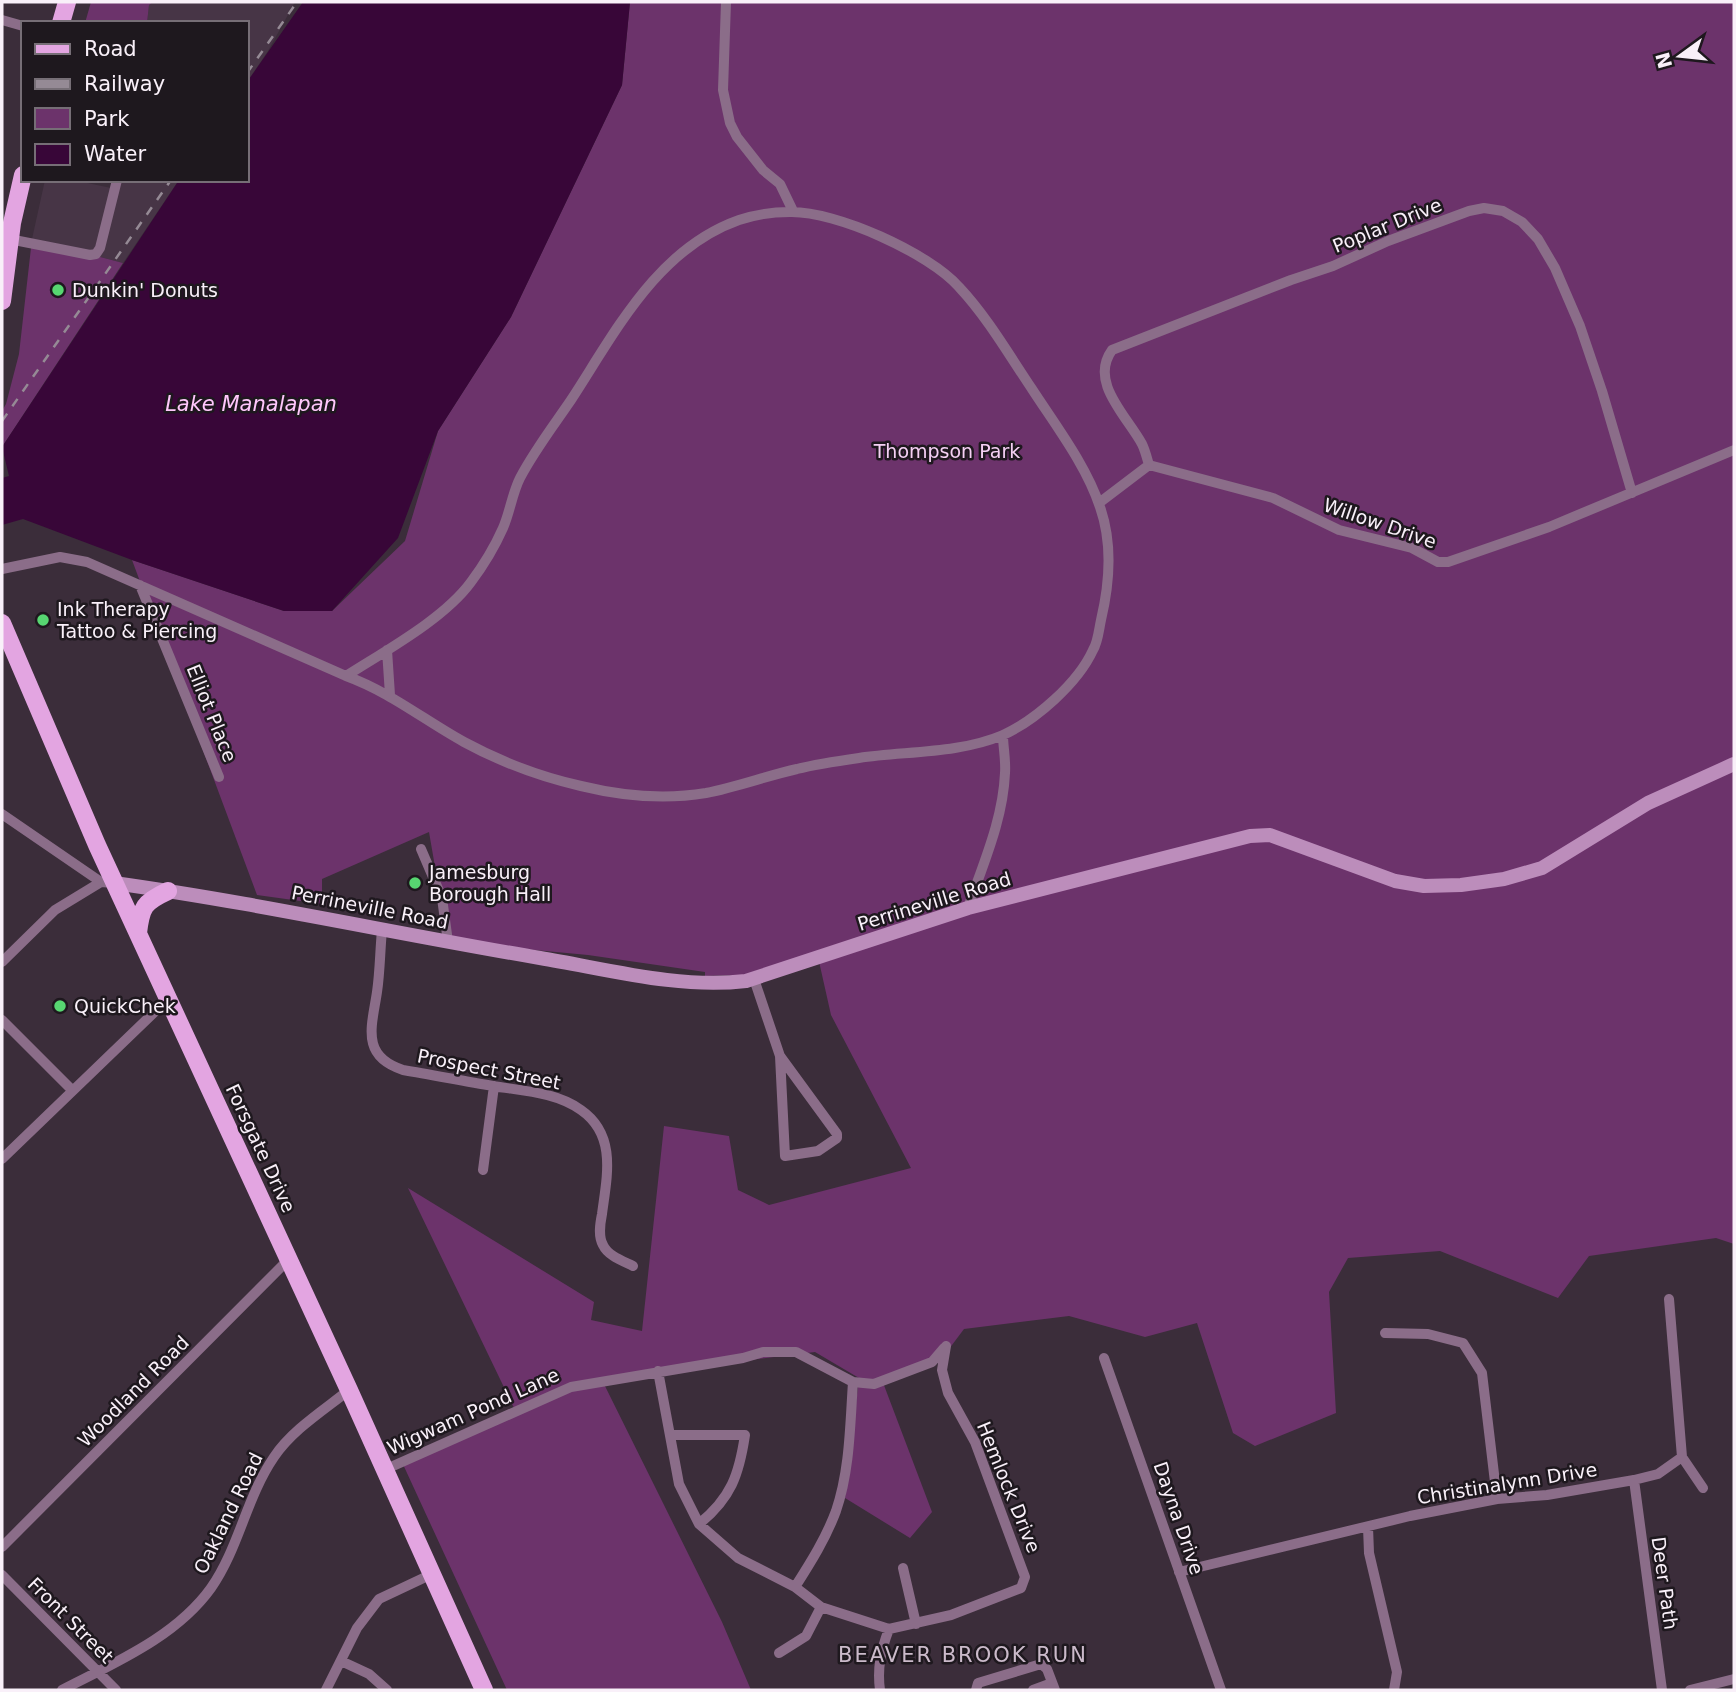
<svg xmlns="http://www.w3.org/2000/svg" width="1736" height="1692" font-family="'DejaVu Sans',sans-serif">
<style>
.built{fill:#473546}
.green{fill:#6c336b}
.water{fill:#380638}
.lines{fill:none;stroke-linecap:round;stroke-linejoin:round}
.street{stroke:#8b6d89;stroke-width:10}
.secondary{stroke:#bc8dbb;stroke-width:14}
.primary{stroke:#e3a5e1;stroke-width:18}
.rail{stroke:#958a95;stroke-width:2.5;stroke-dasharray:9 9;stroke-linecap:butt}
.poi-dot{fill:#57d671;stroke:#1e181e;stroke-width:2.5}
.labels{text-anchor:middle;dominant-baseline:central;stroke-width:5;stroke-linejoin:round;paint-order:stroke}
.street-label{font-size:19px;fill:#f9f0f9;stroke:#1e181e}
.poi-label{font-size:19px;fill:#f9f0f9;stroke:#1e181e;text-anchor:start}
.park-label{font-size:19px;fill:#f5d0f4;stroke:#1e181e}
.water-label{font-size:21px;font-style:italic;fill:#ffc7fc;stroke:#1e181e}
.neighbourhood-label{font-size:21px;letter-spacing:2px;fill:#cbbaca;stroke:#1e181e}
</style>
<rect width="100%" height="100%" fill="#3b2d3a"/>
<!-- built -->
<path class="built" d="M153,2H295L268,51L247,82V23H147L149,5Z
M45,180H73L116,189L119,180H179L123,263L32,239Z"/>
<!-- green -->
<path class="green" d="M91,2H153L149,5L147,23H85Z
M630,2H1734V1244L1716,1238L1589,1256L1558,1298L1440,1251L1348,1258L1329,1292L1336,1413L1255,1446L1233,1433L1197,1323L1145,1337L1069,1316L964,1329L943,1357L882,1380L932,1512L910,1538L845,1498L859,1378L815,1352L601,1378L722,1622L751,1690H507L401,1460L514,1408L408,1188L594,1302L591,1320L642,1331L664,1126L729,1136L738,1190L769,1205L911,1168L831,1015L818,957L754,979L729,975L705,976V972L588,955L448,942L429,832L322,879V904L257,895L132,560L284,611H332L405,541L438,431L511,317L622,85Z
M32,239L123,263L2,447V411L6,404L19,354Z"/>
<!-- water -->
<path class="water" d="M303,2H630L622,85L511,317L438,431L398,538L332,611H284L132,560L23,519L2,525V478L9,476L2,447L179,180H247V82Z"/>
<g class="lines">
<!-- street -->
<path class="street" d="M726,2L723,90L730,123L737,137L763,170L780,184L793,211
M2,20L23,26
M9,239L90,255L96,254L100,248L117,180
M1149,465C1147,458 1145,450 1142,444C1126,415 1089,382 1112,350L1291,280L1333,266L1388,241L1469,211L1484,208L1503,211L1522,222L1538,239L1555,268L1580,326L1602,391L1632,493
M1099,503L1149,465L1273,498L1339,530L1412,548L1438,562H1448L1549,527L1734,450
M2,569L60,557L87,562L346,676C390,692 424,720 464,742C501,762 541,777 581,786C622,796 664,800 706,793C737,787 766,776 797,769C817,764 838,761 859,758C906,751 958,754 1003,735C1036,720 1078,683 1093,650C1098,642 1099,629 1101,620C1110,582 1113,544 1100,507C1086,465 1056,426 1032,389C1009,355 988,318 959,287C929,253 836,211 790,212C775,212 754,215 739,220C657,249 616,331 571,400C554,425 534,451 520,478C512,494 510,512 503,528C495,546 483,566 471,582C444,619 385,651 346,676
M140,585L219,777
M387,650L390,695
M2,814L101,882
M421,849L442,898L448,942
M968,908C983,864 1003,820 1005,773C1006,760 1003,747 1003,735
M382,930C380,951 380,972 377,992C372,1026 360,1056 403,1070C433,1075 463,1081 493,1086C523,1091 556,1092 581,1110C617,1135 607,1176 602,1214C600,1224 598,1236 603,1245C608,1256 623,1261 633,1266
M2,962L55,910L101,882L114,883
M754,979L780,1056L785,1156L818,1151L837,1138V1134L780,1056
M2,1020L72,1090
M2,1159L168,999
M483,1170L494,1086
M1385,1333L1428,1334L1463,1343L1482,1373L1497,1499
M1104,1358L1221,1690
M658,1371L679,1484L699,1524L738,1558L795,1587L821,1607L889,1629L951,1615L1021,1588L1025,1577L975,1442L948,1393L942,1370L946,1346
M670,1435H745C739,1475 731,1498 699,1524
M1682,1457L1703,1488
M384,1470L571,1387L743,1358L763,1352H796L853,1382L874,1384L932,1362L944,1348
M1634,1480L1662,1690
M1368,1527L1369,1553L1397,1672L1394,1690
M2,1547L288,1260
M903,1568L916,1624
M1179,1572L1410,1516L1497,1499L1547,1495L1634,1480L1658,1474L1682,1457L1669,1299
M2,1575L116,1690
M795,1587C811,1562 826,1538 836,1511C850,1470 850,1425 853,1382
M779,1653L806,1636L821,1607
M341,1661L369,1674L387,1690
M62,1690C114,1663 176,1637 211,1588C239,1548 246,1498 274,1457C292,1430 324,1410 349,1390
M326,1690L357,1628L379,1599L432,1574
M880,1690C877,1668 881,1650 889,1629
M976,1690L978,1683L1041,1664L1047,1669L1055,1690
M1033,1690L1052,1683
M1690,1690L1734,1679"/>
<!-- secondary -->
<path class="secondary" d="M114,883C257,903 398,934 540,958C607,969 678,989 746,981L968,908L1250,836L1270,835L1395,881L1424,886L1461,885L1504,879L1542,868L1648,803L1734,764"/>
<!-- primary -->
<path class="primary" d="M61,23L67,2
M2,301L12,223L23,175
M2,623L97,845L349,1390L484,1690
M138,933C141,907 144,902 168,891"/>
<!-- rail -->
<path class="rail" d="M247,73L297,2
M2,421L171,180"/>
</g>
<!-- markers -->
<g class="poi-dot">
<circle cx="58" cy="290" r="7"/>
<circle cx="43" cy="620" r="7"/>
<circle cx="415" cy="883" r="7"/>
<circle cx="60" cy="1006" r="7"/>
</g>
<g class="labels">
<!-- street labels -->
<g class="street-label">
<text transform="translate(1387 225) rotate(-22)">Poplar Drive</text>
<text transform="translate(1380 523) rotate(19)">Willow Drive</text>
<text transform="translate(212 713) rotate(68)">Elliot Place</text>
<text transform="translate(934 901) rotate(-17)">Perrineville Road</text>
<text transform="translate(370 907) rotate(11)">Perrineville Road</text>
<text transform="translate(489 1069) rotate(11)">Prospect Street</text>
<text transform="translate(261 1148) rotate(65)">Forsgate Drive</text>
<text transform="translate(133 1391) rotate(-45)">Woodland Road</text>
<text transform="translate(473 1411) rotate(-24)">Wigwam Pond Lane</text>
<text transform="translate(1507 1483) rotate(-9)">Christinalynn Drive</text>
<text transform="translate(1009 1487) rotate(68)">Hemlock Drive</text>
<text transform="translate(228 1513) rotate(-64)">Oakland Road</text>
<text transform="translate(1179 1518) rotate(71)">Dayna Drive</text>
<text transform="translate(1665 1583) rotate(82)">Deer Path</text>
<text transform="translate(71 1620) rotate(45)">Front Street</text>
</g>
<!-- poi labels -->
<g class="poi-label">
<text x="72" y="290">Dunkin' Donuts</text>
<text x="57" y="609">Ink Therapy<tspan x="57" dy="22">Tattoo &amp; Piercing</tspan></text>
<text x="429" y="872">Jamesburg<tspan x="429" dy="22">Borough Hall</tspan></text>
<text x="74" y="1006">QuickChek</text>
</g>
<!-- park labels -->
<g class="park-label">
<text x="947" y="451">Thompson Park</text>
</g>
<!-- water labels -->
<g class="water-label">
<text x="251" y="404">Lake Manalapan</text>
</g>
<!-- neighbourhood labels -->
<g class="neighbourhood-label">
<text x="963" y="1655">BEAVER BROOK RUN</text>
</g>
</g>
<!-- border -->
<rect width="1736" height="1692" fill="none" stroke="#f9f0f9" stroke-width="7"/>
<!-- legend -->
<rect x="21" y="21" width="228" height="161" fill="#1e181e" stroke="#766e76" stroke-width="2"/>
<rect x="35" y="44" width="35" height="10" fill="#e3a5e1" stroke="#766e76" stroke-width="2"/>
<text x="84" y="56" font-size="21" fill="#f9f0f9">Road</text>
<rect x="35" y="79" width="35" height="10" fill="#958a95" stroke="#766e76" stroke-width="2"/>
<text x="84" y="91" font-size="21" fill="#f9f0f9">Railway</text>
<rect x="35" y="108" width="35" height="21" fill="#6c336b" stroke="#766e76" stroke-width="2"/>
<text x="84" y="126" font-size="21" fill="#f9f0f9">Park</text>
<rect x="35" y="144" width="35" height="21" fill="#380638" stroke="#766e76" stroke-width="2"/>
<text x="84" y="161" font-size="21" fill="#f9f0f9">Water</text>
<!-- north arrow -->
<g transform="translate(1680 56) rotate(255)" stroke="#1e181e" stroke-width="5" paint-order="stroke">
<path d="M0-5L12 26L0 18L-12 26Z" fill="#f9f0f9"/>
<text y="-10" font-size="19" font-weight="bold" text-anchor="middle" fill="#f9f0f9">N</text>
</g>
</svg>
